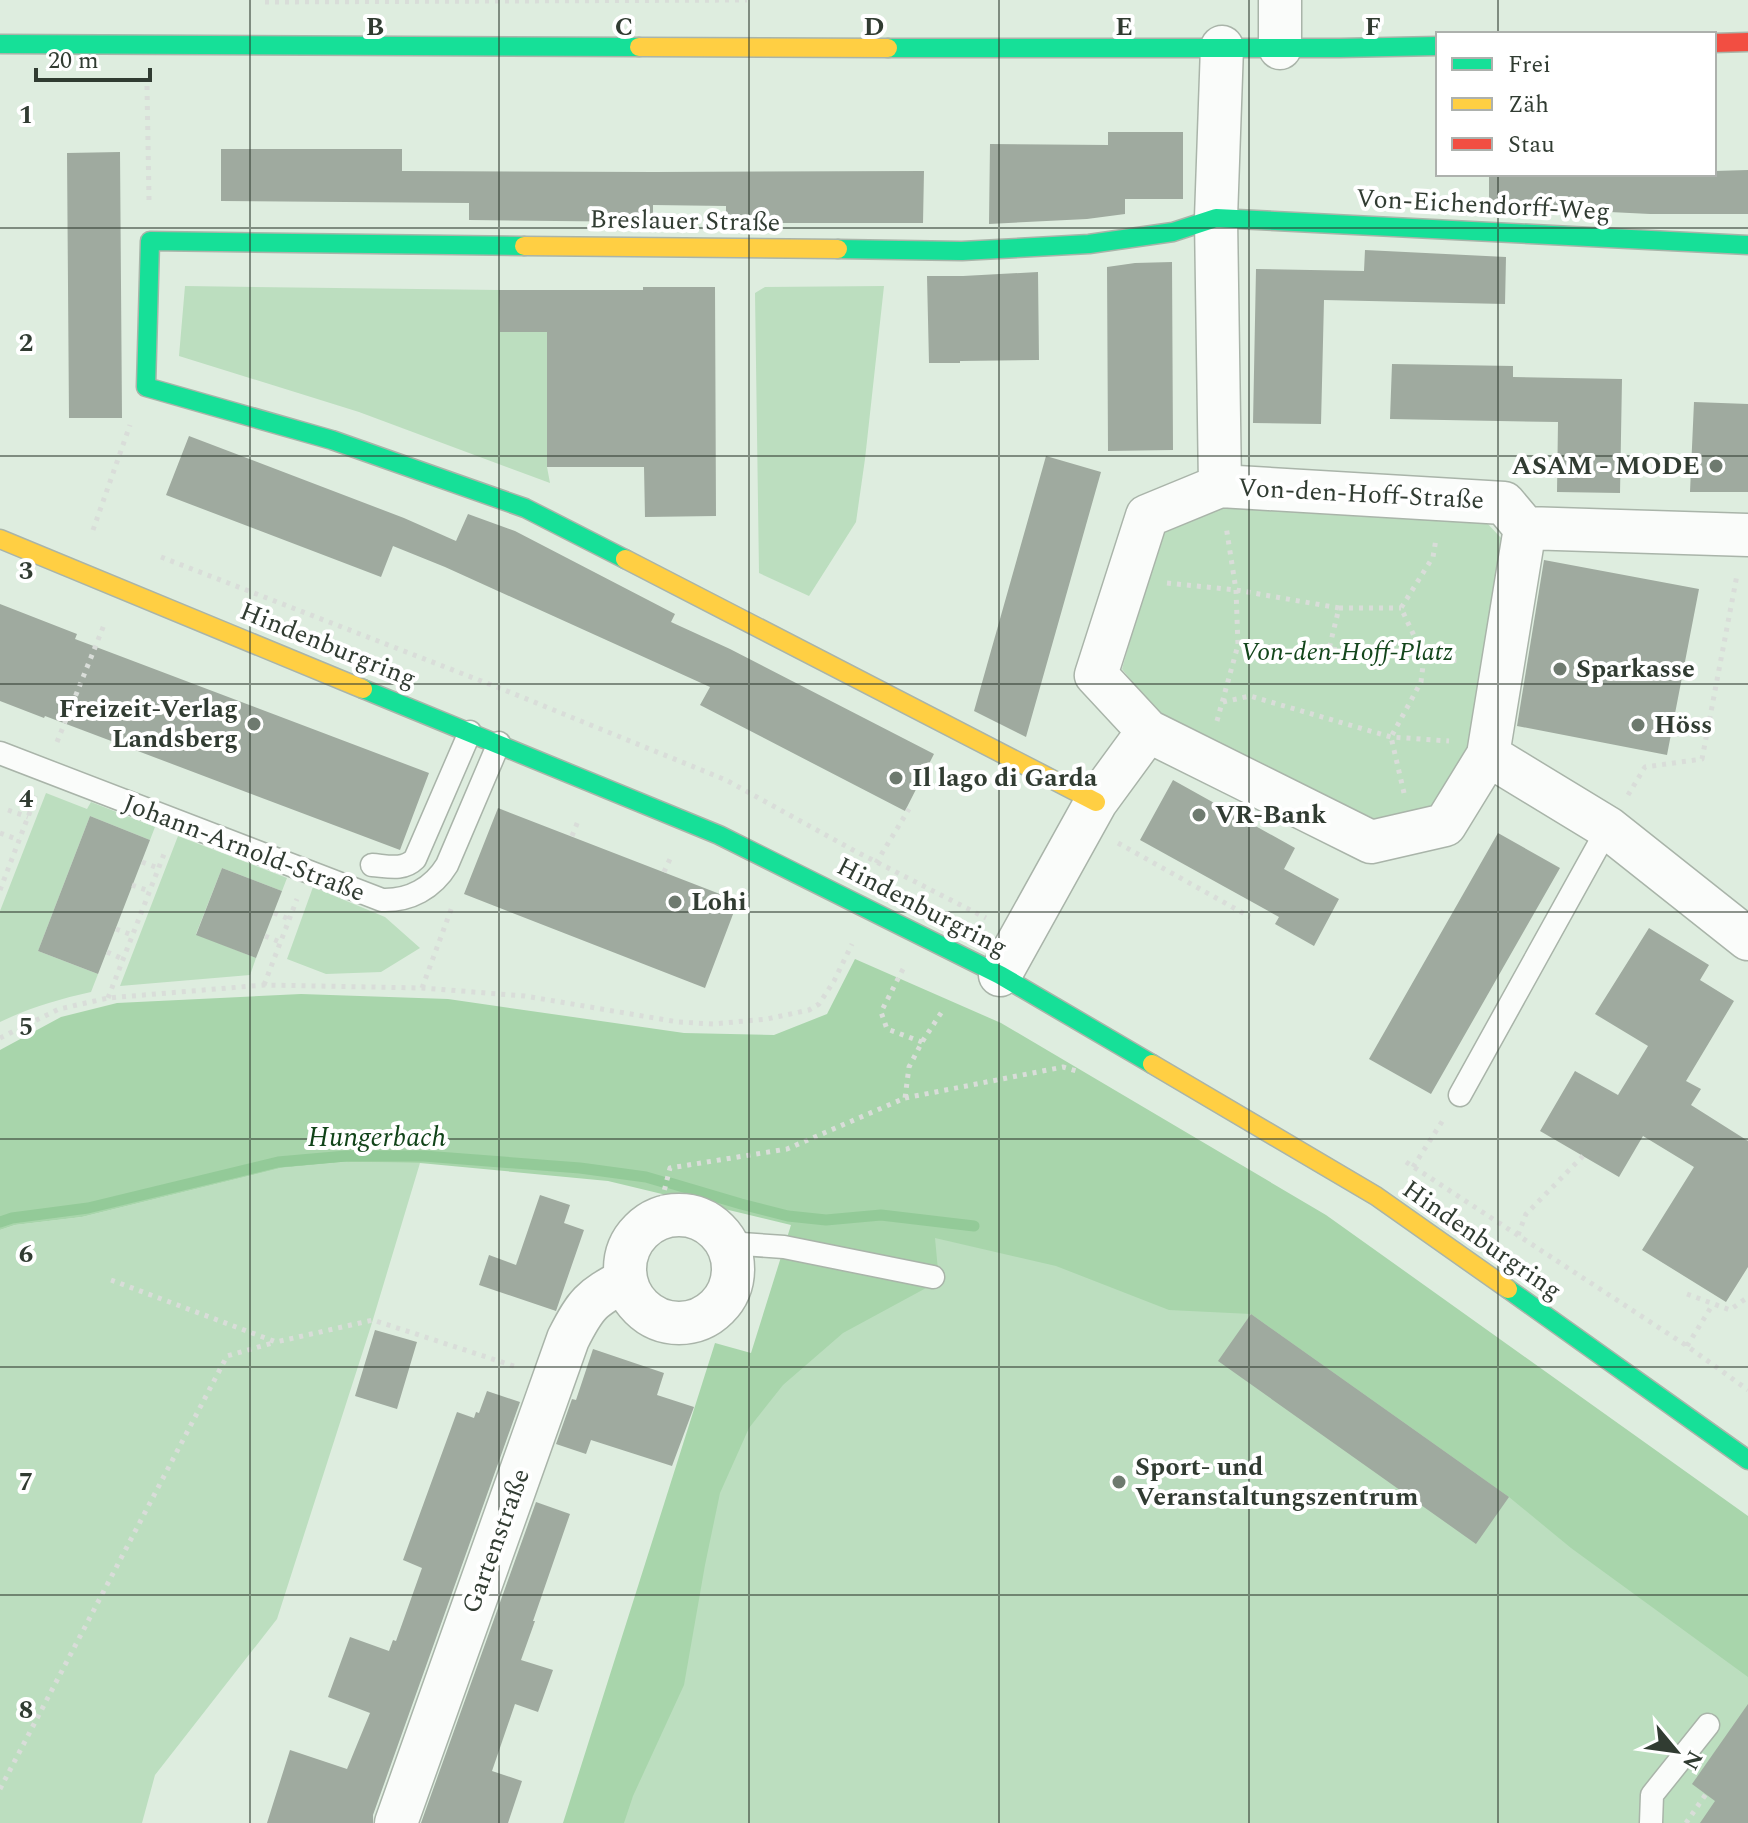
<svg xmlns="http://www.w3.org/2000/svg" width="1748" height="1823" font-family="Spectral,serif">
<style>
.green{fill:#bcdebf}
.forest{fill:#a8d5ab}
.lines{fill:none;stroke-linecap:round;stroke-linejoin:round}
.stream{stroke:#93ca98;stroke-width:11}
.building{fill:#9faa9f}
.lane-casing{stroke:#a9b4a9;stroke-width:25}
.street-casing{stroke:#a9b4a9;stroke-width:45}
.fast-casing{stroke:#a9b4a9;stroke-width:21}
.slow-casing{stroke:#a9b4a9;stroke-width:21}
.jam-casing{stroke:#a9b4a9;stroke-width:21}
.path{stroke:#d9ddd9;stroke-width:5;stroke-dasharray:4 6;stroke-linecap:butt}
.lane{stroke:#fafcfa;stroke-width:22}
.street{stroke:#fafcfa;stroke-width:42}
.fast{stroke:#16e098;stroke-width:18}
.slow{stroke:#ffcf43;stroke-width:18}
.jam{stroke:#f24e42;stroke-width:18}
.grid{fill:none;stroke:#313c32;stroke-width:2;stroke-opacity:0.55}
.poi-dot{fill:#6e7a6f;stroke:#fff;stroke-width:3}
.labels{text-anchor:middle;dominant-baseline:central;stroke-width:8;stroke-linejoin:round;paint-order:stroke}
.street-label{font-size:26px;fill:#313c32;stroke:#fff}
.poi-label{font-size:26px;font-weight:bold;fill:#313c32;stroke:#fff;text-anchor:start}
.park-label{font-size:26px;font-style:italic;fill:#13461b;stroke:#fff}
.water-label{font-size:28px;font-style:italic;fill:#104318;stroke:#fff}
.grid-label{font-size:26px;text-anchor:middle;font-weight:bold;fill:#313c32;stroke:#fff;stroke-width:8;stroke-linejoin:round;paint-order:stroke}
</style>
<rect width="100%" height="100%" fill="#deeddf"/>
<!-- green -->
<path class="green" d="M185,286L499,290L500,332H547V467L550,483L359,412L179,356Z
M884,286L865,459L856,522L809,596L759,573L755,293L765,287Z
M1220,508L1487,523L1501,538L1471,752L1432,807L1377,820L1157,713L1122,669L1145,588L1165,532Z
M46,793L87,809L91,802L155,827L150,840L90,816L38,951L98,974L91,992C59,999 29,1008 0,1022V911Z
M178,836L287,878L282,891L222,868L196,934L256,958L250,975L120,986Z
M313,887L385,917L420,948L381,972L326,974L287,959Z
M344,1162L420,1163L371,1326L277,1619L155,1775L142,1823H0V1230L15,1225L82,1217L281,1168Z
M815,1201L1249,1280L1748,1640V1823H594Z"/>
<!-- forest -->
<path class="forest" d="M855,959L1001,1023L1326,1215L1748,1516V1677L1571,1548L1509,1497L1251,1314L1169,1310L1056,1266L935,1238L939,1281L843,1333L783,1385L749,1428L720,1493L705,1565L684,1685L633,1796L624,1823H563L715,1343L751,1353L791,1225L608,1181L420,1163L344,1162L281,1168L82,1217L15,1225L0,1230V1050L61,1017L117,1003L301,994L448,999L684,1033L774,1035L827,1014Z"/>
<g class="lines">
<!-- stream -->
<path class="stream" d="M670,1183L741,1204L788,1216L826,1220L881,1215L974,1226
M0,1222L12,1218L88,1208L278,1162L346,1156H424L580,1168L646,1177L663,1182"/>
</g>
<!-- building -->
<path class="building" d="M1108,132H1183V199H1125V214L1087,219L989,224L990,144L1108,145Z
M221,149H402V171L654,172L924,171L923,223H726V206L653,205V222L469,220V203L221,201Z
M120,152L122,418H69L67,153Z
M1748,170V214H1650L1489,206V174H1714V171Z
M1365,250L1506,257L1505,304L1324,300L1321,424L1253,423L1256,269L1364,271Z
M1172,262L1173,450L1108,451L1107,267L1135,263Z
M1038,272L1039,360L960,361V363H929L927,276H963Z
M643,287H715L716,516L645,517L644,467H547V332H500L499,290H643Z
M1392,364L1513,366V377L1622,379L1620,493L1557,492L1558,422L1390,419Z
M1694,402L1748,404V492H1690Z
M189,436L404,518L456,541L468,514L515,531L675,614L671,622L730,649L934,754L905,811L700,705L710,687L445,567L393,546L381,577L166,495Z
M1046,456L1101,472L1026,737L974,711Z
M1544,560L1699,589L1667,755L1517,726Z
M0,604L77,634L75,639L429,773L400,850L45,716L44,718L0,701Z
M1173,780L1295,848L1284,869L1339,899L1314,946L1275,924L1279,917L1140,840Z
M498,808L738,901L705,988L464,894Z
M90,816L150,840L98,974L38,951Z
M1498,833L1560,868L1431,1094L1369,1059Z
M222,868L282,891L256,958L196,935Z
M1649,928L1709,965L1700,980L1734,1001L1686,1081L1701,1089L1691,1105L1748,1141V1267L1726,1302L1642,1250L1694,1167L1643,1136L1619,1177L1540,1131L1575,1071L1618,1095L1648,1046L1595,1014Z
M540,1195L570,1205L564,1223L584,1230L556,1311L479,1285L489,1255L516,1265Z
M1251,1314L1509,1497L1476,1544L1218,1361Z
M375,1330L417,1342L397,1409L355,1396Z
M593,1349L664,1373L657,1395L694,1407L672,1466L591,1440L586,1454L556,1444L572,1399L576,1400Z
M487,1391L520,1402L373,1815V1823H267L290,1750L347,1769L370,1713L328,1697L350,1637L389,1651L393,1640L396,1641L422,1568L403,1560L457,1412L474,1418L476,1412L479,1413Z
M536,1502L570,1514L533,1621H535L521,1660L553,1670L538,1712L515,1704L492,1771L522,1781L508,1823H421Z
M1748,1704V1823H1700L1715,1801L1692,1784Z"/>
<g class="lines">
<defs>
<path id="lane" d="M0,753L382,900C410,901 433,888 447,865L499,743
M372,865C387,866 403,871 415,859L470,732
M1460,1095L1608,828
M727,1243L784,1247L933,1277
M1651,1823L1652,1795L1708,1725"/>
<path id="street" d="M1280,48V0
M1525,528L1748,535
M1148,731L1371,842L1445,825L1488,755L1525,528L1504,503L1220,486
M1488,755L1608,828L1748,939
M1000,975L1096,802L1148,731L1096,675L1147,516L1220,486L1216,218L1222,47
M625 1269a54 54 0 1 1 108 0a54 54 0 1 1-108 0Z
M396,1823L568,1339C586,1303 591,1299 625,1280"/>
<path id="fast" d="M0,44L639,47
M888,48H1340L1438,46
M524,246L150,241L146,387L332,440L525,508L625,559
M838,249L962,251L1089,244L1173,232L1216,218L1748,245
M363,689L719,835L1000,975L1152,1064
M1508,1289L1748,1460"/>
<path id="slow" d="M639,47L888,48
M524,246L838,249
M0,539L363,689
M625,559L1096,802
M1152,1064L1376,1196L1508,1289"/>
<path id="jam" d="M1714,43L1748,42"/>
</defs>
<!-- lane casing -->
<use href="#lane" class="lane-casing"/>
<!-- street casing -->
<use href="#street" class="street-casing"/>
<!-- fast casing -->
<use href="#fast" class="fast-casing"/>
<!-- slow casing -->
<use href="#slow" class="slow-casing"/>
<!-- jam casing -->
<use href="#jam" class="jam-casing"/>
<!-- path -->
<path class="path" d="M265,2L747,0
M147,86L149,200
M93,530L130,425
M161,557L502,689L726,780L853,850L986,918
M1167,583L1236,590L1339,608L1329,649L1462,661
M1339,608H1401
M1223,702L1250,696L1391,737L1449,741
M1217,721L1238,645L1236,590L1226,526
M57,742L104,625
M1404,793L1391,737L1421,682L1424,657L1401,608L1433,557L1436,539
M1628,795L1645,767L1702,759L1737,575
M8,810L28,817
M0,833L19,840
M572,836L578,821
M1118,843L1250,917
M142,862L158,868
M876,863L909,809
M664,872L670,859
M132,885L149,891
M0,890L36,796
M274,913L289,919
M116,929L132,935
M265,936L280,942
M107,952L123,959
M903,969L881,1012L887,1029L922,1042
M264,985L297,899
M422,988L452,907
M108,998L166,849
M0,1038L59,1009L108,998L264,985L422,988L525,996L678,1022L713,1024L767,1019L809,1010L819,1004L834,981L852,944
M905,1098L1063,1067L1080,1072
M1406,1162L1687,1346L1748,1390
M1413,1167L1445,1117
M657,1219L670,1168L787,1149L905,1098L909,1067L922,1042L943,1010
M1518,1235L1526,1214L1583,1156
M111,1280L276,1342L373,1320L517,1367
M1687,1294L1730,1310L1748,1297
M1687,1346L1713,1304
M0,1789L227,1356L276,1342
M1686,1823L1706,1794"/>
<!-- lane -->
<use href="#lane" class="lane"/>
<!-- street -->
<use href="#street" class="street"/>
<!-- fast -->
<use href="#fast" class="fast"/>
<!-- slow -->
<use href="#slow" class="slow"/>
<!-- jam -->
<use href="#jam" class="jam"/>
</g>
<!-- grid -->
<path class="grid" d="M250,0V1823M499,0V1823M749,0V1823M999,0V1823M1249,0V1823M1498,0V34M1498,174V1823M0,228H1748M0,456H1748M0,684H1748M0,912H1748M0,1139H1748M0,1367H1748M0,1595H1748"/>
<!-- markers -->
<g class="poi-dot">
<circle cx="1716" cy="466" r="8"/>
<circle cx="1560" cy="669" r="8"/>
<circle cx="254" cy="724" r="8"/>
<circle cx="1638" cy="725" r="8"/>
<circle cx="896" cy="778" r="8"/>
<circle cx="1199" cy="815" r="8"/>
<circle cx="675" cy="902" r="8"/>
<circle cx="1119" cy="1482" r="8"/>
</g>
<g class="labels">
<!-- street labels -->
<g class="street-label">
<text transform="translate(1483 205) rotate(3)">Von-Eichendorff-Weg</text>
<text transform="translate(685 221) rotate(1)">Breslauer Straße</text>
<text transform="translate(1361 494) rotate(3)">Von-den-Hoff-Straße</text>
<text transform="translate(328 645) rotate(22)">Hindenburgring</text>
<text transform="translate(244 848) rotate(21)">Johann-Arnold-Straße</text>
<text transform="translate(922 907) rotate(27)">Hindenburgring</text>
<text transform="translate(1482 1240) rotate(35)">Hindenburgring</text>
<text transform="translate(496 1541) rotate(-70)">Gartenstraße</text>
</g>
<!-- poi labels -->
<g class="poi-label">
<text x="1700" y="466" text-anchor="end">ASAM - MODE</text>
<text x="1576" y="669">Sparkasse</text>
<text x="238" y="709" text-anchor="end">Freizeit-Verlag<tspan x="238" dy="30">Landsberg</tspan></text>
<text x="1654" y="725">Höss</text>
<text x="912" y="778">Il lago di Garda</text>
<text x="1215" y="815">VR-Bank</text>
<text x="691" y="902">Lohi</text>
<text x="1135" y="1467">Sport- und<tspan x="1135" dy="30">Veranstaltungszentrum</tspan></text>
</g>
<!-- park labels -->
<g class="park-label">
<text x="1347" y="652">Von-den-Hoff-Platz</text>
</g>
<!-- water labels -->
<g class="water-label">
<text x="377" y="1137">Hungerbach</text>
</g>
</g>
<g class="grid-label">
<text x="375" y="35">B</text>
<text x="624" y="35">C</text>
<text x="874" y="35">D</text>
<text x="1124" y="35">E</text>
<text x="1373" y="35">F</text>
<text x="26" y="123">1</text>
<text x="26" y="351">2</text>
<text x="26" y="579">3</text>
<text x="26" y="807">4</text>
<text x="26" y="1035">5</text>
<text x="26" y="1262">6</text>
<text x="26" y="1490">7</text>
<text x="26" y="1718">8</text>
</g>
<!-- legend -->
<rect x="1436" y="32" width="280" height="144" fill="#ffffff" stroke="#adb1ad" stroke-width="2"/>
<rect x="1452" y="58" width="40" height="12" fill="#16e098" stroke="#adb1ad" stroke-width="2"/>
<text x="1508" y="72" font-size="24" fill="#313c32">Frei</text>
<rect x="1452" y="98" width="40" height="12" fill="#ffcf43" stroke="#adb1ad" stroke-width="2"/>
<text x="1508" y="112" font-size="24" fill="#313c32">Zäh</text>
<rect x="1452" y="138" width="40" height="12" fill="#f24e42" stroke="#adb1ad" stroke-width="2"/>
<text x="1508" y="152" font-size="24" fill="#313c32">Stau</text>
<!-- north arrow -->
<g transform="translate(1676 1751) rotate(119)" stroke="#ffffff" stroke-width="6" paint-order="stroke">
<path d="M0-6L14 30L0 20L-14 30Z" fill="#313c32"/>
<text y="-12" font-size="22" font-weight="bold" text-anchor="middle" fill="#313c32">N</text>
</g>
<!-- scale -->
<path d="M36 68v12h114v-12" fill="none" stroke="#313c32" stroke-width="4"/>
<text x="48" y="68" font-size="24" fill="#313c32" stroke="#ffffff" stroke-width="6" paint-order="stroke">20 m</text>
</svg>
